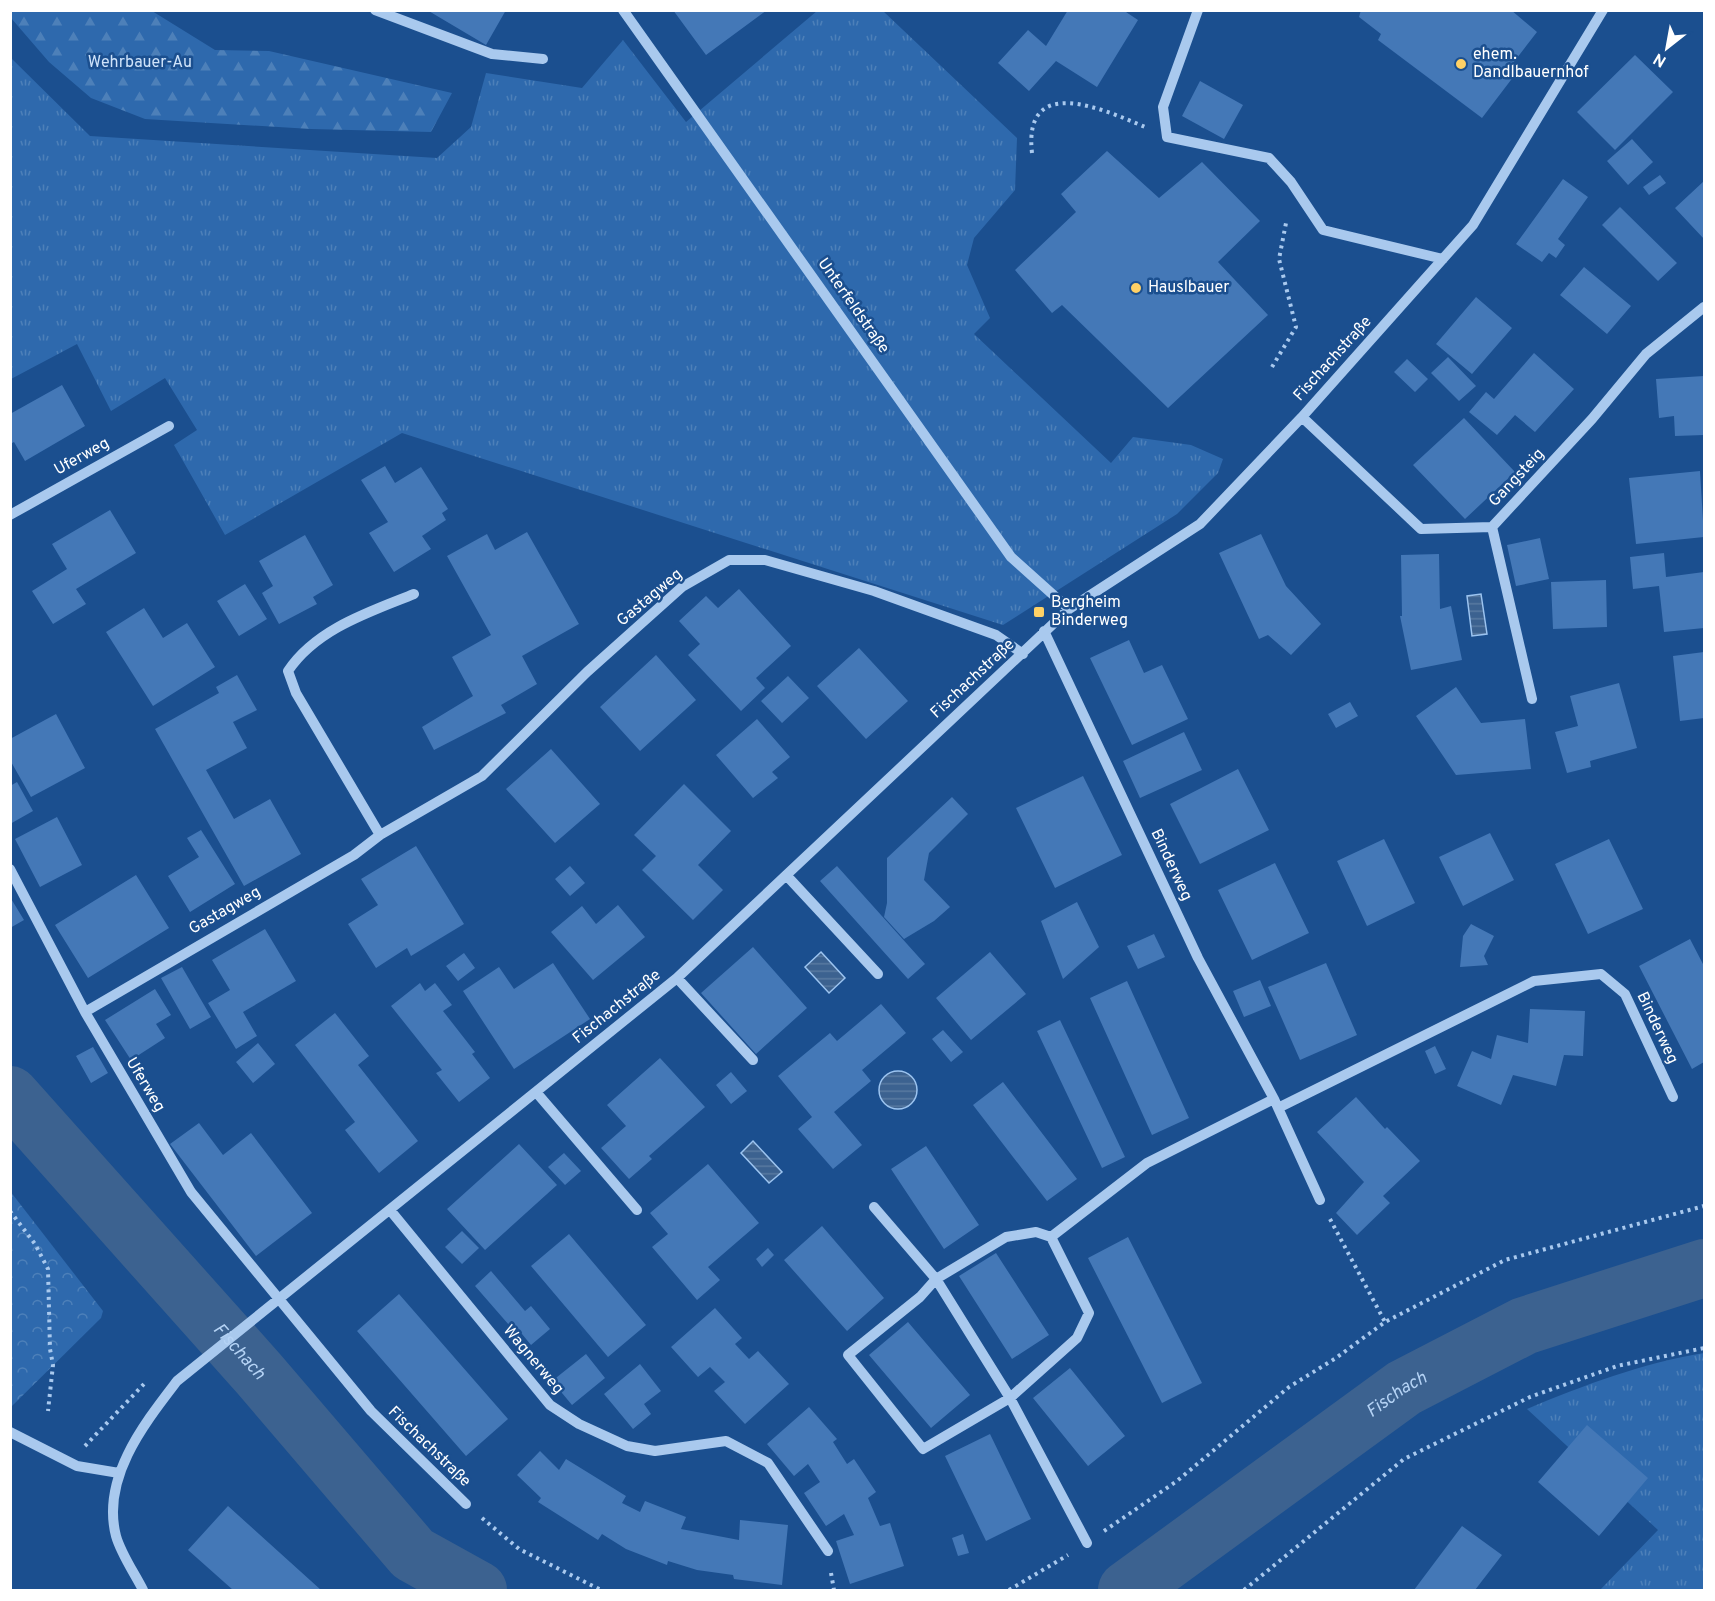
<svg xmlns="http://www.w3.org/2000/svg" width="1715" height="1601" font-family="Overpass,sans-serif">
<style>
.grass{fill:url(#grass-tufts)}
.forest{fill:url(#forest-firs)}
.park{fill:url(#park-crowns)}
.water{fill:url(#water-rules);stroke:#9cc4f0;stroke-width:1.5}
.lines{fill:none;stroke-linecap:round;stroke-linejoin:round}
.river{stroke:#3c6290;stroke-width:58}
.building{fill:#4478b7}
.path{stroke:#a9c9ee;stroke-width:4;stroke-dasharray:3 4.5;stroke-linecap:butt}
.minor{stroke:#a9c9ee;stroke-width:10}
.poi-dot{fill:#ffd166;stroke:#1b4f8f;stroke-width:2}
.labels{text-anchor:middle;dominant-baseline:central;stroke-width:5;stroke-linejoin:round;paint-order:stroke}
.poi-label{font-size:16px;fill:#fff;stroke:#1b4f8f;text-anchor:start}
.park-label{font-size:16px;fill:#cfe3fa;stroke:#1b4f8f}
.street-label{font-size:16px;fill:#fff;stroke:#1b4f8f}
.water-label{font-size:18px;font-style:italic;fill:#b5d3f5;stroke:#1b4f8f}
</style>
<defs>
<pattern id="grass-tufts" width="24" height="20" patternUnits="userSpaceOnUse" patternTransform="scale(1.5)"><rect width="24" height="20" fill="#2e69ad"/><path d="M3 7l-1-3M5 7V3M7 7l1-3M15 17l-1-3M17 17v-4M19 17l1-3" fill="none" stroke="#4d80b9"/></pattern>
<pattern id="forest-firs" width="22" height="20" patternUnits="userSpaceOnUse" patternTransform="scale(1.5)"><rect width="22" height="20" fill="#2e69ad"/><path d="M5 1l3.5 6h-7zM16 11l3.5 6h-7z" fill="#4d80b9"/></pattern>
<pattern id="park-crowns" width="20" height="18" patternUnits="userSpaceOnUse" patternTransform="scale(1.5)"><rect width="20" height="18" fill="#2e69ad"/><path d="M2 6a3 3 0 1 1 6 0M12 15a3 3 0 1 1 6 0" fill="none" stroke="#4d80b9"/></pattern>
<pattern id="water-rules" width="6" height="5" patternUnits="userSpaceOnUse" patternTransform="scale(1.5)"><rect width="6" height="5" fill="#3c6290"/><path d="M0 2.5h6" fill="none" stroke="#597aa1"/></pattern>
</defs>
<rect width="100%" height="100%" fill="#1b4f8f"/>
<!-- grass -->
<path class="grass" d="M817,11H883L1017,138L1015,190L974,238L967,265L990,318L974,334L1111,463L1133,437L1191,445L1223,459L1218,473L1177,514L1003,625L402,433L225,535L174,445L197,430L165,378L111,411L77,344L11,379L10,57L90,136L437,158L471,127L486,73L582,88L623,40L686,122Z
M1704,1353V1590H1600L1658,1530L1527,1409C1584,1385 1643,1363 1704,1353Z"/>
<!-- forest -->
<path class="forest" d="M10,11H152L215,50L269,51L452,93L431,132L311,129L145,119L91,98L49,62L11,18Z"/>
<!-- park -->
<path class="park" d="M10,1191L103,1311L101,1318L11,1407Z"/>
<!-- water -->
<path class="water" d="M1481,594L1487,634L1472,636L1467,596Z
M821,952L845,978L829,993L805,967Z
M879 1090a19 19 0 1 1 38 0a19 19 0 1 1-38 0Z
M753,1141L782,1172L769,1183L741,1153Z"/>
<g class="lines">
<!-- river -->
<g class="river">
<path id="s1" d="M10,1095L259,1374L413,1554L478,1590"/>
<path id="s2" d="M1127,1590L1404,1388L1524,1326L1704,1268"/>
</g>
</g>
<!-- building -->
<path class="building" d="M427,10H506L486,45Z
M673,10H767L706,55Z
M1068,10H1123L1138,20L1097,87L1056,61L1029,91L998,63L1028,30L1046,46Z
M1361,10H1511L1537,32L1510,67L1517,72L1482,118L1378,40L1381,34L1359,17Z
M1635,55L1673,92L1615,150L1577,112Z
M1200,81L1243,105L1224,139L1182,116Z
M1632,139L1653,162L1628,185L1607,161Z
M1107,151L1159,198L1202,162L1260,221L1218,262L1268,315L1168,408L1062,305L1052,313L1015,270L1076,212L1061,194Z
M1660,175L1666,183L1649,195L1643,187Z
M1563,179L1588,197L1558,239L1565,245L1556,258L1549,253L1542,262L1516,244Z
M1704,181V239L1675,208Z
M1620,207L1677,263L1658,281L1602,225Z
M1584,267L1631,306L1607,334L1560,295Z
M1476,297L1512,328L1472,374L1436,344Z
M1534,353L1574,389L1535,432L1515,415L1497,435L1469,412L1486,392L1494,399Z
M1448,357L1476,386L1459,401L1431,373Z
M1407,359L1428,379L1415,392L1394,372Z
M1704,376V435L1675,436L1674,416L1659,418L1656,379Z
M62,385L85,426L25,461L14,442L10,444V414Z
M1464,418L1515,472L1465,519L1413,465Z
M385,466L395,483L421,467L448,509L442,513L446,520L422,536L431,549L394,572L369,533L388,522L361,480Z
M1700,471L1704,537L1636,544L1629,478Z
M110,510L136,553L76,589L86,604L53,624L32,591L67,569L52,544Z
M527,532L579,624L522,656L537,684L501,705L506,713L434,750L422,727L473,696L452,657L491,635L447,556L487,534L495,550Z
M1261,534L1286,586L1321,624L1291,655L1268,635L1259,639L1219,553Z
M305,535L333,585L313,597L317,604L279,624L262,593L273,586L259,561Z
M1540,538L1549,579L1516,586L1507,545Z
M1664,553L1666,577L1704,572V628L1664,632L1659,586L1633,589L1630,557Z
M1439,554L1440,609L1451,606L1462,660L1411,670L1400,616H1402L1401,555Z
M1606,580L1607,627L1553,629L1551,582Z
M245,584L267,619L239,636L217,601Z
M739,589L791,646L756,678L765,688L741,711L688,655L700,644L679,621L706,596L718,608Z
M144,608L163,638L187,623L215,667L153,706L106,632Z
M1129,640L1144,673L1162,665L1188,719L1132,745L1090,658Z
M859,648L908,701L866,739L817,686Z
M1704,652V718L1680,721L1673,656Z
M656,655L696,700L640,751L600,707Z
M237,675L257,710L233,722L247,748L206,770L234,819L270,799L301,854L244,886L155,729L219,693L216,687Z
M788,676L809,698L782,723L761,701Z
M1619,683L1637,748L1590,761L1591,767L1567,773L1555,732L1578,726L1570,696Z
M1456,687L1481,723L1525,719L1531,769L1456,775L1416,716Z
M1350,702L1358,716L1336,728L1328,714Z
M56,714L85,768L31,797L10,760V739Z
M757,719L790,757L772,772L778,778L753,798L716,755Z
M1184,732L1202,770L1140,798L1123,761Z
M551,749L600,804L555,843L506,789Z
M1238,769L1269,830L1200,864L1170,804Z
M1083,776L1122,855L1055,888L1016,808Z
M17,782L33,811L10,824V786Z
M684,784L731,831L698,865L723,890L693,920L642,870L656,856L634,835Z
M952,797L968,814L929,853L924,880L950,907L934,921L904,939L884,917L887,903V858Z
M57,817L82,865L40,887L15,839Z
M201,830L235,884L190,912L168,876L199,857L187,838Z
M1490,833L1514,880L1463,906L1439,857Z
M1384,839L1415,903L1367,926L1337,861Z
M1609,839L1643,909L1588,934L1555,864Z
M416,846L464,924L411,956L407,948L376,968L348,924L378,905L361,879Z
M1275,863L1309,933L1252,960L1218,890Z
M570,866L585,883L570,896L555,879Z
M837,866L925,964L908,979L820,881Z
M136,875L169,928L88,978L55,925Z
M10,897L24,920L10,928Z
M1077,902L1099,947L1063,979L1041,921Z
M618,905L645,937L593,980L551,932L582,906L596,924Z
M1471,924L1494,936L1484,956L1488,965L1460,967L1463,936Z
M265,929L296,981L243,1012L257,1036L236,1049L208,1003L230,990L212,960Z
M1154,934L1165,957L1138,969L1127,946Z
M1690,939L1704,966V1062L1692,1069L1639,966Z
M753,947L807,1008L756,1054L701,993Z
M990,952L1026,994L971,1040L936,998Z
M464,953L475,968L458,981L446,966Z
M553,963L590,1019L514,1069L463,991L499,967L514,989Z
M1326,963L1357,1035L1300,1060L1268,987Z
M182,967L211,1017L190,1029L161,978Z
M1260,980L1271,1006L1244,1017L1233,991Z
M1127,981L1189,1118L1152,1135L1090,998Z
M420,983L425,991L435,983L452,1005L443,1011L475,1052L472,1054L490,1078L459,1102L436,1073L442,1070L391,1006Z
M155,989L171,1015L156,1024L165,1038L131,1060L105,1020Z
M881,1004L906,1033L862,1070L871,1081L834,1112L862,1145L833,1169L798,1129L812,1117L778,1076L830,1033L837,1041Z
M1530,1009L1585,1011L1583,1056L1564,1055L1556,1086L1513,1075L1501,1105L1457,1086L1472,1051L1491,1059L1497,1035L1528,1043Z
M335,1013L369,1056L358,1065L418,1141L379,1173L345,1130L355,1122L295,1045Z
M1060,1020L1125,1157L1102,1168L1037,1031Z
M943,1030L963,1052L951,1062L932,1039Z
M258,1043L275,1064L253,1083L236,1062Z
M1435,1046L1446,1069L1435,1074L1425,1051Z
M93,1047L108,1073L91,1083L76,1056Z
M660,1058L705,1107L649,1156L652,1159L629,1179L601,1148L626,1126L607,1105Z
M731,1072L747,1091L731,1104L716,1085Z
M1003,1082L1077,1179L1047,1201L973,1105Z
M1356,1097L1385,1129L1387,1127L1420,1161L1383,1196L1390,1203L1357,1235L1336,1213L1364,1182L1317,1132Z
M199,1123L223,1155L251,1133L312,1213L256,1256L170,1144Z
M519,1144L557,1185L485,1250L447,1209Z
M926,1146L979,1225L944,1249L891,1169Z
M564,1153L581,1171L565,1185L548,1167Z
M708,1164L759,1223L708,1267L720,1280L697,1300L652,1247L668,1234L650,1213Z
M822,1226L884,1298L847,1331L784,1260Z
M462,1231L479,1248L462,1264L445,1247Z
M569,1234L646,1325L608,1357L531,1266Z
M1128,1237L1202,1383L1162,1403L1088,1258Z
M768,1248L774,1255L762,1267L756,1259Z
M996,1253L1049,1335L1012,1359L959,1276Z
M491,1271L525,1311L531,1306L550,1329L531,1345L513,1323L509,1325L475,1286Z
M399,1294L508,1419L466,1456L357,1331Z
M715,1308L742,1338L735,1344L749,1359L758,1351L789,1384L745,1424L714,1391L725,1382L710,1367L698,1377L671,1347Z
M908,1322L970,1395L931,1428L869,1355Z
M586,1354L605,1378L572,1405L552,1381Z
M640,1364L661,1391L644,1404L651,1414L633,1429L604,1394Z
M1070,1368L1125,1436L1088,1466L1033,1398Z
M809,1407L837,1439L833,1442L847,1464L854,1459L876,1492L868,1498L880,1526L890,1523L904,1566L850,1584L836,1541L854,1535L844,1514L826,1526L804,1493L820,1482L808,1464L794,1476L767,1444Z
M1587,1425L1648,1478L1599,1536L1538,1482Z
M990,1434L1031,1519L986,1541L945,1456Z
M540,1451L559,1470L566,1459L626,1496L622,1503L640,1512L645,1501L686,1517L681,1529L739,1540L740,1520L788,1525L782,1585L734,1579L733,1575L697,1570L668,1561L667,1565L626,1549L602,1534L598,1540L538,1502L541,1498L517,1475Z
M228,1506L321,1590H233L188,1550Z
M1462,1526L1502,1555L1475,1590H1414Z
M963,1534L969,1553L958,1556L952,1538Z"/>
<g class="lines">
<!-- path -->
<path class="path" d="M1032,153C1023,73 1103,109 1145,127
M1272,367L1296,327L1279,259L1286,223
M10,1211L35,1244L48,1269L50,1349L53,1365L48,1411
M1330,1219L1385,1322
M85,1446L144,1384
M482,1518L519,1549L601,1590
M1104,1531L1177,1481L1289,1387L1336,1358L1385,1322L1505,1260L1704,1206
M831,1573L834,1590
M1009,1590L1068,1555
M1244,1590L1404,1459L1530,1397L1617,1366L1704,1348"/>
<!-- minor -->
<path class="minor" d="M375,10L492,54L543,59
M623,10L1011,557L1069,609
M1198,10L1163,107L1167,137L1269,158L1291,182L1323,230L1443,259
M1302,417L1421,529L1492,527L1592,419L1646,354L1704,307
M10,515L169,426
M1492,527L1532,699
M1044,631L1198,958L1274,1099L1320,1200
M380,835L296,693L288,671C316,629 369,612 414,594
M10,869L85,1012L191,1192L371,1411L466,1504
M787,876L878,974
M677,978L753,1060
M85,1012L354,855L380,835L482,776L587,672L682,587L729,560H765L874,591L996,635L1023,654
M536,1092L637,1210
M1278,1108L1534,981L1601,974L1625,994L1673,1097
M874,1207L936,1279L1010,1398L1087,1543
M390,1210L550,1405L579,1424L627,1446L655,1451L726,1441L768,1463L828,1551
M1051,1237L1036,1232L1006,1237L936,1279L920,1297L848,1355L923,1449L1010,1398L1077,1338L1089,1313L1051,1237L1147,1163L1274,1099
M10,1432L77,1466L119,1473
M143,1590C135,1574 121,1554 116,1536C101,1478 144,1424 177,1381L677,978L1069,609L1200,524L1302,417L1473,225L1603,10"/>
</g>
<!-- markers -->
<g class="poi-dot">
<circle cx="1461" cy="64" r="6"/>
<circle cx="1136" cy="288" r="6"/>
<rect x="1033" y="606" width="12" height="12" rx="3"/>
</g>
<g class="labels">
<!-- poi labels -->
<g class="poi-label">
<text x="1473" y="55">ehem.<tspan x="1473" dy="18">Dandlbauernhof</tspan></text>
<text x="1148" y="288">Hauslbauer</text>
<text x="1051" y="603">Bergheim<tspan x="1051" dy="18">Binderweg</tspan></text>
</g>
<!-- park labels -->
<g class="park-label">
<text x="140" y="63">Wehrbauer-Au</text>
</g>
<!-- street labels -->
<g class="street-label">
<text transform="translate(853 306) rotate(55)">Unterfeldstraße</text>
<text transform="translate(1333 359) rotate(-48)">Fischachstraße</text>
<text transform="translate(82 457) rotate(-29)">Uferweg</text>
<text transform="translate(1517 478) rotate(-47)">Gangsteig</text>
<text transform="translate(650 598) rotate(-40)">Gastagweg</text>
<text transform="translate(973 679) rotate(-43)">Fischachstraße</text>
<text transform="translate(1171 865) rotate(65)">Binderweg</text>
<text transform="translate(225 911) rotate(-30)">Gastagweg</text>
<text transform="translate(617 1007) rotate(-39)">Fischachstraße</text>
<text transform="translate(1657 1028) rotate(65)">Binderweg</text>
<text transform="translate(145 1085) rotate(59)">Uferweg</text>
<text transform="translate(533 1360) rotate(50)">Wagnerweg</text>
<text transform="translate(429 1447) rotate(44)">Fischachstraße</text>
</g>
<!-- water labels -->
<g class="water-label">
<text stroke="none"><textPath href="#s1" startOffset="344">Fischach</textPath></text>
<text stroke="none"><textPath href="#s2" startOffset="333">Fischach</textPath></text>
</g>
</g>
<!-- border -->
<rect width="1715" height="1601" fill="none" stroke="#ffffff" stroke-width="24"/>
<!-- north arrow -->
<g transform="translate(1667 48) rotate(211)" stroke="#1b4f8f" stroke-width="4.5" paint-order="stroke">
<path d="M0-4.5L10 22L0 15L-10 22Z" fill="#ffffff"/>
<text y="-9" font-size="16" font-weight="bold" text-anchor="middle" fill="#ffffff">N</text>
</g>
</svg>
